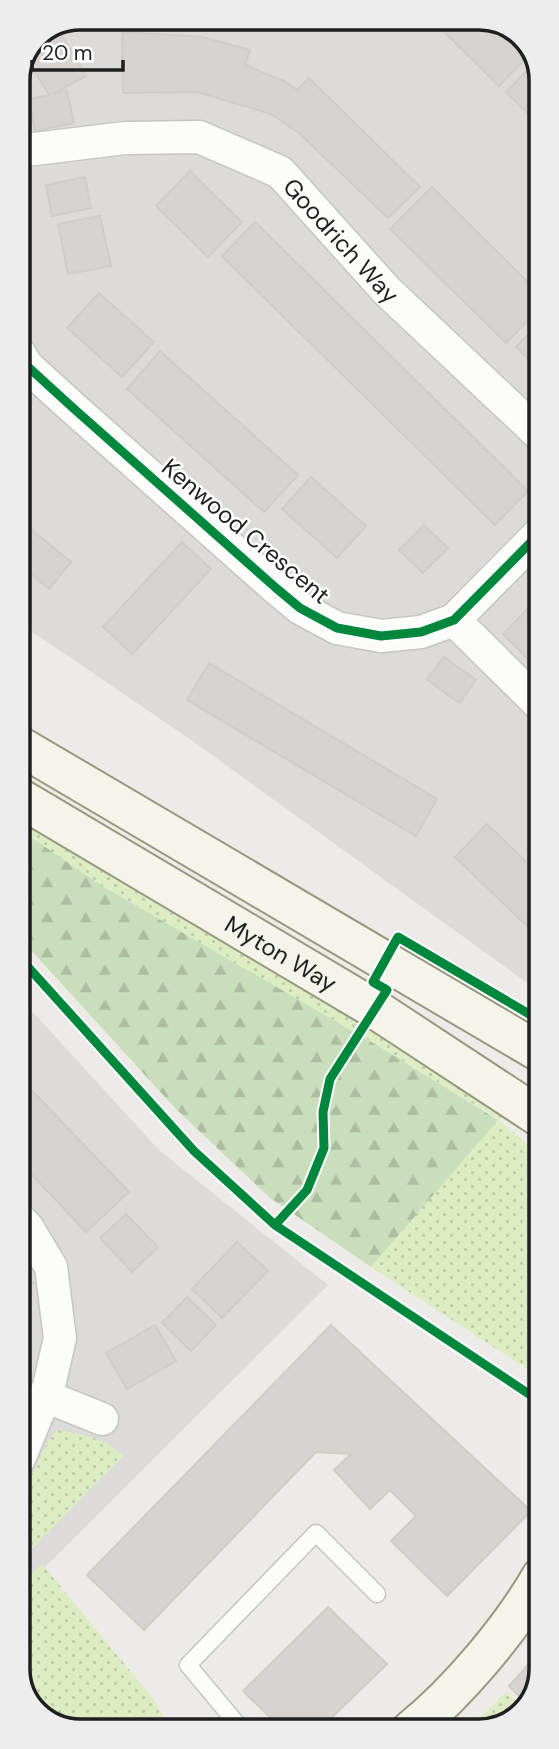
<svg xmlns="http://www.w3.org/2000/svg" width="559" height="1749" font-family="'DM Sans',sans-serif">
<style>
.residential{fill:#dcdbd9}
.grass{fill:url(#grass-dots)}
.forest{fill:url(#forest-firs)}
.building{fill:#d6d3d0;stroke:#d0ccc8;stroke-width:2}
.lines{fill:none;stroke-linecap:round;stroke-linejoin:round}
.lane-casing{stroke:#c6c5c3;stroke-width:19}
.street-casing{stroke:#c6c5c3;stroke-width:35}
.secondary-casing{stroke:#97987e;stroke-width:42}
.lane{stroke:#fcfcfb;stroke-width:16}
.street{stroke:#fcfcfb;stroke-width:32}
.secondary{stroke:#f4f4ea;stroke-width:38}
.cycleway-casing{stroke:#fff;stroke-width:13}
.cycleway{stroke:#00873e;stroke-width:9}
.labels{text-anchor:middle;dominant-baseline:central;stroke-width:5;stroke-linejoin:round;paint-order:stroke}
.street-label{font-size:24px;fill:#1f1f1f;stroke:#fff}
.rim{fill:none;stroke:#1f1f1f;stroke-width:3.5}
</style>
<defs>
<pattern id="grass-dots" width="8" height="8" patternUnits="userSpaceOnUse" patternTransform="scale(1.75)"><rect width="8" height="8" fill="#dcedc3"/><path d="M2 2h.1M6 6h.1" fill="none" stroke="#bccba7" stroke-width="1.8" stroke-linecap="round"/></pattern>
<pattern id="forest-firs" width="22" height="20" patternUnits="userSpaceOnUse" patternTransform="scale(1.75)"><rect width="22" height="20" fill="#c9deba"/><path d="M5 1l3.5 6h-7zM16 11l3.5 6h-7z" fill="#acbe9f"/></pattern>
</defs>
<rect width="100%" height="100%" fill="#edebe7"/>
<!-- residential -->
<path class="residential" d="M80,18H487L521,33L539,64L541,993L194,742L18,622V76L36,35Z
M19,997L159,1150L328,1285L19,1593Z"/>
<!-- grass -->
<path class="grass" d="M18,815L131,879L504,1112L499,1120L541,1156V1378L371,1267L498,1119L375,1044L102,886L19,829Z
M57,1430C81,1434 106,1438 123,1456L19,1562V1501L49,1440Z
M42,1564L155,1701L171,1731H75L39,1716L20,1685L19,1586Z
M506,1692L525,1709L495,1729L468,1730Z"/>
<!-- forest -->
<path class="forest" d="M19,829L102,886L375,1044L498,1120L371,1267L269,1197L175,1108L19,937Z"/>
<!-- building -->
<path class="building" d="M312,18H332L322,28Z
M430,18H487L520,33L532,52L499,86Z
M57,27L86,76L53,94L67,91L74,123L35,131L29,99L49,95L26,57L34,50L31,46L36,35Z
M122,32L203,37L250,50L245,65L286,82L297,90L309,78L420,187L388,218L299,133L271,114L197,92L123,93Z
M537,60L539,64L540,125L506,92Z
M190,171L242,222L208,257L156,206Z
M85,177L91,208L52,216L46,185Z
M432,187L540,294V308L506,343L390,229Z
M100,216L111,266L68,274L58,224Z
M255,222L528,491L495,525L222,256Z
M99,293L154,342L122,377L67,328Z
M540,323V370L516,347Z
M160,351L298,475L264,512L127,389Z
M311,477L366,526L337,558L282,509Z
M18,519L71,562L49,589L18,563Z
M424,525L448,548L423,573L399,550Z
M182,542L211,569L132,654L103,627Z
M540,596V671L503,634Z
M444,657L476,680L459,703L427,679Z
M209,663L437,799L416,836L187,700Z
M487,824L540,875L541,915L529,928L455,857Z
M19,1077L129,1192L86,1232L19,1161Z
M126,1214L158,1247L132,1272L100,1238Z
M237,1242L268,1271L222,1318L192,1289Z
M19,1269L33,1283L19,1296Z
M187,1297L216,1325L191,1351L162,1323Z
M155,1325L176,1361L127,1389L106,1353Z
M331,1325L531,1511L447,1596L391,1541L416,1516L390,1490L370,1509L334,1470L351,1454L316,1452L144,1630L87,1575Z
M328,1607L387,1664L319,1730H283L243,1691Z
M541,1651V1670L529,1706L509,1686Z"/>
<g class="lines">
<defs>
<path id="lane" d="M243,1731L188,1665L316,1533L377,1594"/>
<g id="street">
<path id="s1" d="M18,151L125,138L199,137L280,172L387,291L540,435"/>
<path d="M18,351L26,365L72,407L276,588L300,608L337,628L381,636L421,632L454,620L540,533"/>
<path d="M454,620L540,705"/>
<path d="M19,1219L27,1227L51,1267L60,1338L49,1386L19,1459"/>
<path d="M45,1396L102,1419"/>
</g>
<g id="secondary">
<path d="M18,745L541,1053"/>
<path id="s2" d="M18,797L375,1009L541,1118"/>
<path d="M411,1730C458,1692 511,1629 541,1577"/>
</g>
</defs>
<!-- lane casing -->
<use href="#lane" class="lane-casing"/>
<!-- street casing -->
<use href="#street" class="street-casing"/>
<!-- secondary casing -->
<use href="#secondary" class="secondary-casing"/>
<!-- lane -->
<use href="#lane" class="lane"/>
<!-- street -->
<use href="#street" class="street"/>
<!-- secondary -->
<use href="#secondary" class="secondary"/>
<defs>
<path id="cycleway" d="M18,351L26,365L72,407L276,588L300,608L337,628L381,636L421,632L454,620L540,533
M19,957L194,1151L275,1225L541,1402
M275,1225L307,1190L324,1148L323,1112L330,1079L387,990L373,982L398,937L541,1021"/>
</defs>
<!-- cycleway casing -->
<use href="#cycleway" class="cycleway-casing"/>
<!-- cycleway -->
<use href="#cycleway" class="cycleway"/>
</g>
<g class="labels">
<!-- street labels -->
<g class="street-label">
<text stroke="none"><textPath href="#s1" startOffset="362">Goodrich Way</textPath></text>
<text transform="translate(246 531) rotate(40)">Kenwood Crescent</text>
<text stroke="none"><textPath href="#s2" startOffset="306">Myton Way</textPath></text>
</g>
</g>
<!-- crop -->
<path d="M0 0H559V1749H0ZM80 30H479A50 50 0 0 1 529 80V1669A50 50 0 0 1 479 1719H80A50 50 0 0 1 30 1669V80A50 50 0 0 1 80 30Z" fill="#ededed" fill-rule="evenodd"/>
<path class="rim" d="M80 30H479A50 50 0 0 1 529 80V1669A50 50 0 0 1 479 1719H80A50 50 0 0 1 30 1669V80A50 50 0 0 1 80 30Z"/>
<!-- scale -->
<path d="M32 60v10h91v-10" fill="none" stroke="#1f1f1f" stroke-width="3.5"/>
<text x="42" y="60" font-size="21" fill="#1f1f1f" stroke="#ffffff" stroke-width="5" paint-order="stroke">20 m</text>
</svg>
